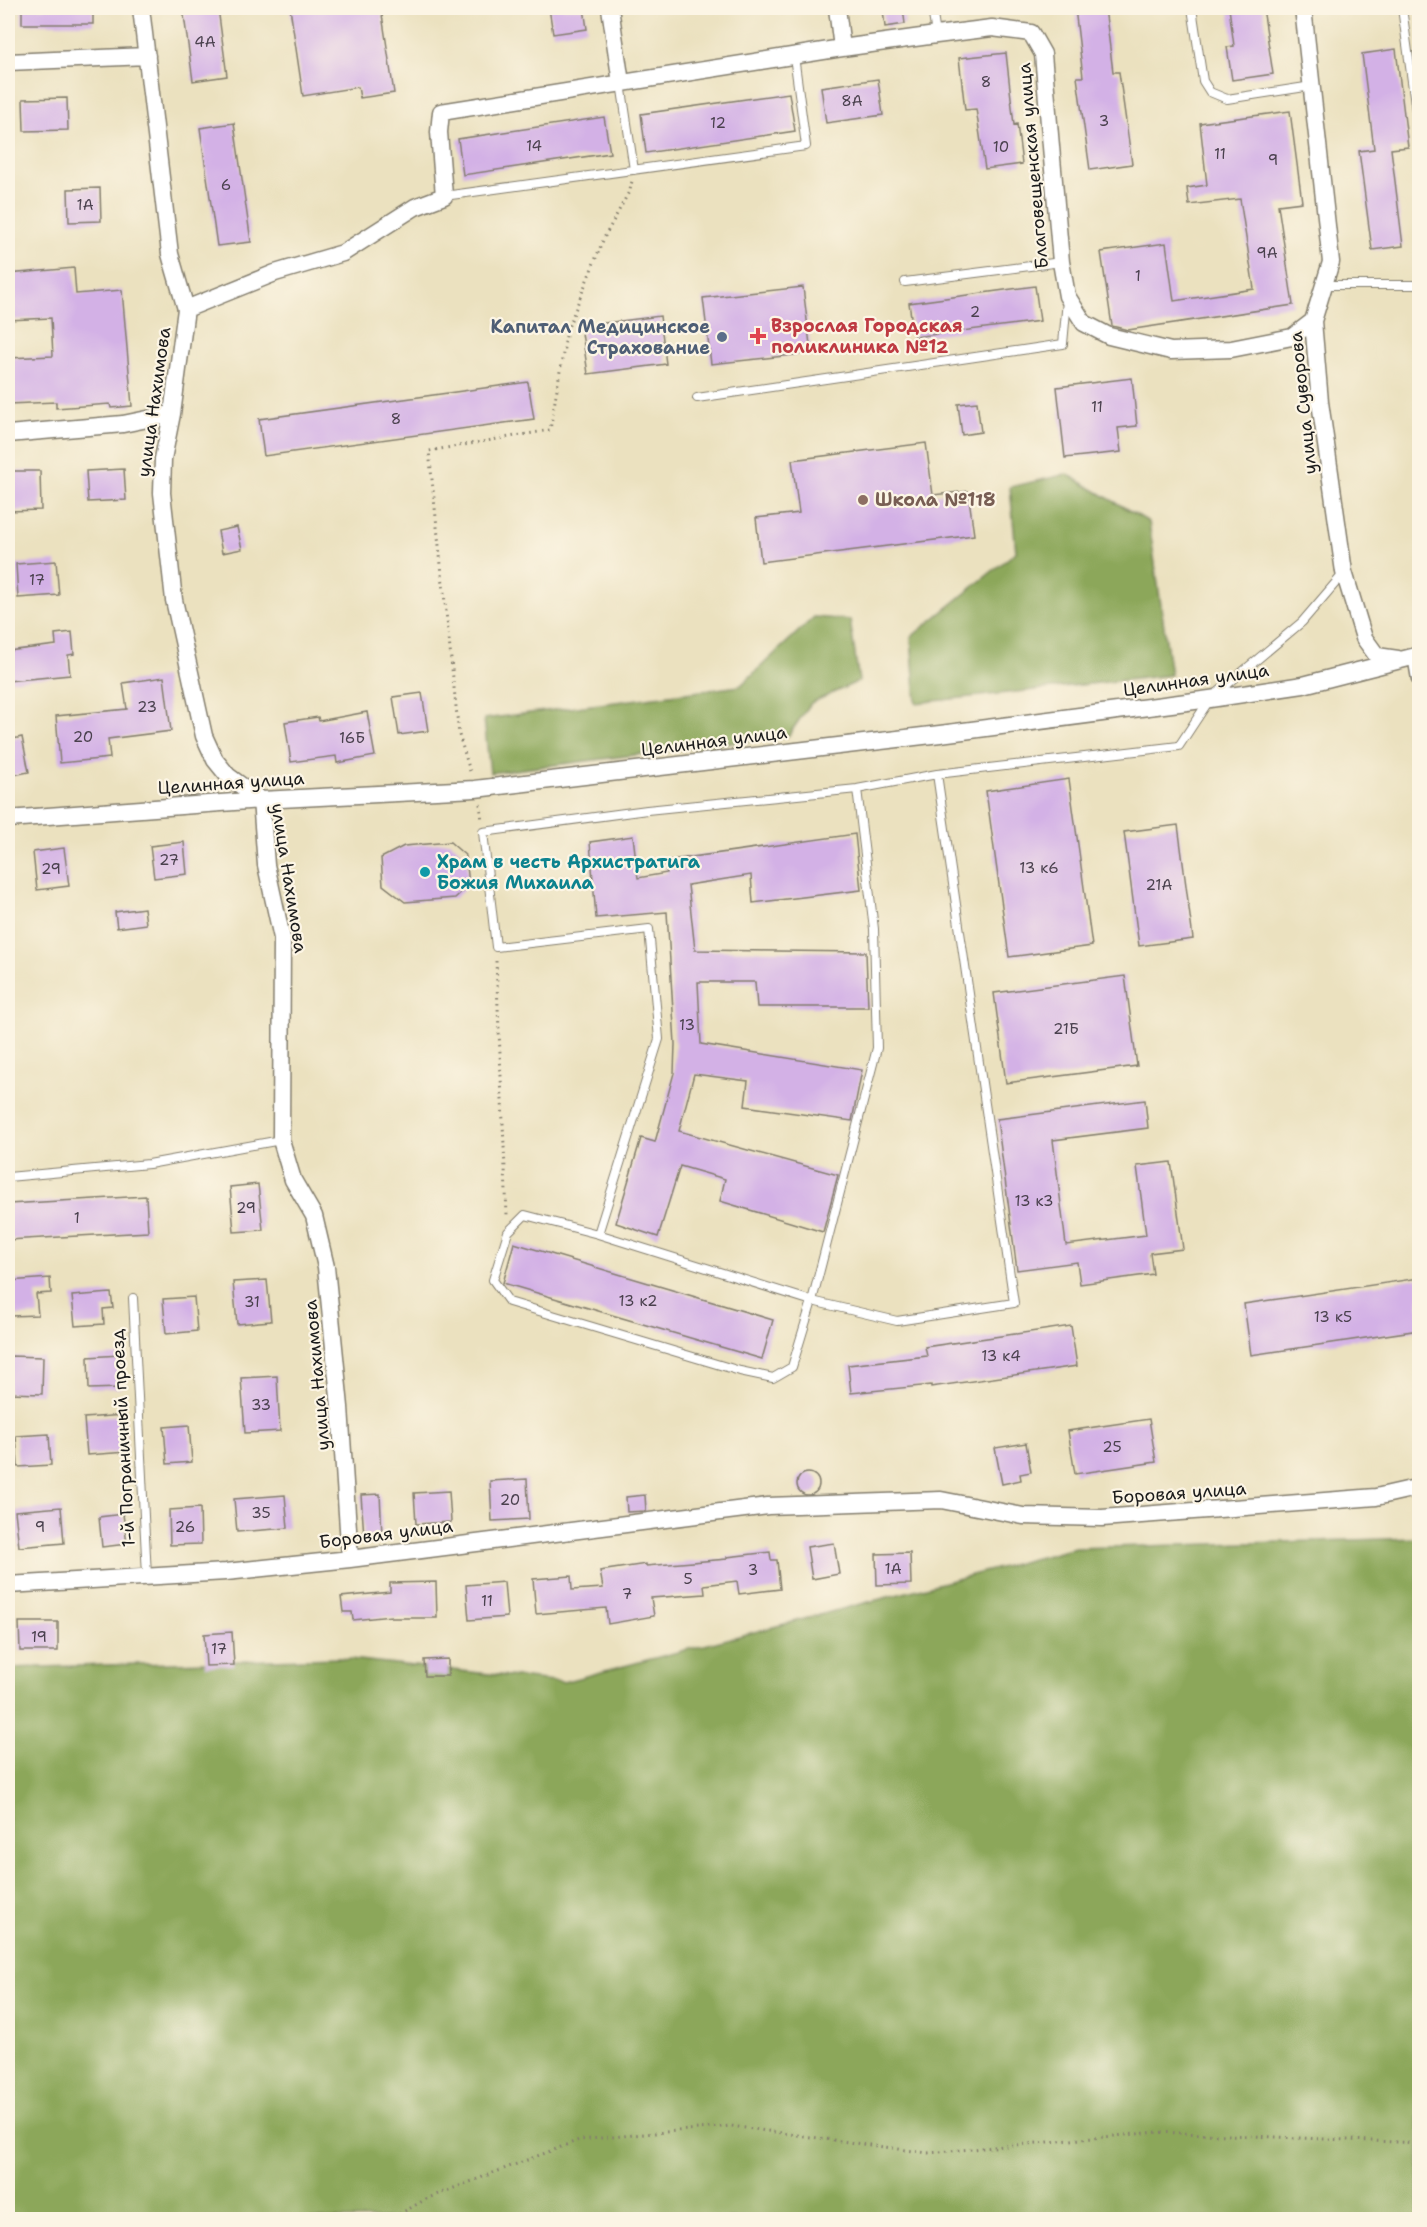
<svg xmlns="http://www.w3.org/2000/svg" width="1427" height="2227" font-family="'Shantell Sans',sans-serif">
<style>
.forest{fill:#8ca75a;stroke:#54623b;stroke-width:1.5}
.building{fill:#d3b1e6}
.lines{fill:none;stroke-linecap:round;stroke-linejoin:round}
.lane-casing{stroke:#847e6e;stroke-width:10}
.street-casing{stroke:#847e6e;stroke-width:19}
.path{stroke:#847e6e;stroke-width:3;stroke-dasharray:1.5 4.5;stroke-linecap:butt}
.lane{stroke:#fff;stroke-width:8}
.street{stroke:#fff;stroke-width:16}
.health-dot{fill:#e0444e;stroke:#fcf5e5;stroke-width:2}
.service-dot{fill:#5c6f8a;stroke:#fcf5e5;stroke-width:2}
.education-dot{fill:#8d6e63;stroke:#fcf5e5;stroke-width:2}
.culture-dot{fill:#0f9aa8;stroke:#fcf5e5;stroke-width:2}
.labels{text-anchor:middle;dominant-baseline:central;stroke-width:4.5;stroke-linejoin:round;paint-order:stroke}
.number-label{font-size:15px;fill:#4a414e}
.street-label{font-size:18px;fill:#1c1c1c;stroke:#fcf5e5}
.health-label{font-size:18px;font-weight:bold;fill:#be3a42;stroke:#fcf5e5;text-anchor:start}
.service-label{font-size:18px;font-weight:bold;fill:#4e5e75;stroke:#fcf5e5;text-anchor:end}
.education-label{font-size:18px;font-weight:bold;fill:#785e54;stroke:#fcf5e5;text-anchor:start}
.culture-label{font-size:18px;font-weight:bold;fill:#0d838f;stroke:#fcf5e5;text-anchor:start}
</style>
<rect width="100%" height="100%" fill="#fcf5e5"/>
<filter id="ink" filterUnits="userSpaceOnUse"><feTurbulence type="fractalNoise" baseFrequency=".0167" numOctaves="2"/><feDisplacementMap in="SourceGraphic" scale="12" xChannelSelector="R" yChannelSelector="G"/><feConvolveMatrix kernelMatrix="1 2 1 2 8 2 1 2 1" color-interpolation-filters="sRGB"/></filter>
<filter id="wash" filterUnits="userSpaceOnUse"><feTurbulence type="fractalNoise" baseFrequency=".008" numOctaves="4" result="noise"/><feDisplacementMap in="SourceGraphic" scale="24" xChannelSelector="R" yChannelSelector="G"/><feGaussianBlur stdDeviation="1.35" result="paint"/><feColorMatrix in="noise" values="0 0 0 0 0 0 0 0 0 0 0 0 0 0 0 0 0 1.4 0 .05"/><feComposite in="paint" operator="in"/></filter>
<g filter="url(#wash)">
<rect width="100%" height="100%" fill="#ebe1bf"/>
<!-- forest -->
<path class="forest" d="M1067,474L1149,522L1171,675L916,703L911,637L1016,552L1010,487Z
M814,617L850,620L859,681L811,703L788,736L490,773L484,719L740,686Z
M1419,1538V2219H8V1668L340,1658L563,1682L1075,1548Z"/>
<g id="blocks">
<!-- building -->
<path class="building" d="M22,8H93V24H22Z
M183,8H218L227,76L193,81Z
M290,8H381L394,93L360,98L358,87L303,96Z
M549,8H584L587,29L553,34Z
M903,8L905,24L885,27L883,10Z
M1075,8H1105L1113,72H1119L1132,164L1090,170L1077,77H1083Z
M1229,8H1263L1273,74L1232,80L1227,47L1234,46Z
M1396,49L1408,147L1391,149L1403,246L1372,250L1359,151L1374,149L1362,54Z
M1006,53L1014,125L1017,124L1022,164L985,169L976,109L965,110L959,58Z
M878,79L883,115L826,123L821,87Z
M789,93L795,131L646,153L641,114Z
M67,98L68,130L24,131L23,99Z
M1290,111L1302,202L1278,205L1293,305L1128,330L1112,326L1101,252L1166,243L1174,301L1254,289L1240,199L1189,205L1187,188L1207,185L1200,123Z
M604,117L610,153L463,175L458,139Z
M234,123L251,242L217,246L200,128Z
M100,188L101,221L69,222L68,189Z
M74,268L76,294L122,290L132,406L111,408L110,404L56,408V402L8,404V358L53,356L51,318L8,320V274Z
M1035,286L1040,321L914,337L909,303Z
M803,287L811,353L711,364L703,298Z
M660,316L666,364L588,374L581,326Z
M1132,378L1137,426L1118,428L1121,452L1065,458L1057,387Z
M528,382L534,419L264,456L259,419Z
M977,402L981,432L962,435L958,404Z
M926,443L933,495L968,491L974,535L761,562L756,518L799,513L792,460Z
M124,469L126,500L88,502L86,471Z
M8,471H40L41,510L8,511Z
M237,527L242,549L222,553L218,531Z
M56,561L59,595L18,598L16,564Z
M72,632L74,654L68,655L70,675L8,681V651L56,645L55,634Z
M164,677L171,731L108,739L110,758L60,763L56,716L127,709L123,683Z
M422,693L428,731L399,735L393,697Z
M367,712L375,756L337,763L336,756L291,762L285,722L318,717L319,721Z
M22,737L29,772L8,776V740Z
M1069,779L1092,946L1009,957L986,791Z
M1178,825L1193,939L1139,946L1124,832Z
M855,834L861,890L753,903L751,875L688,885L695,950L866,952L868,1007H757L755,982H698L701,1044L862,1070L852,1121L745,1106L748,1081L694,1074L679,1131L838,1175L823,1232L720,1201L725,1179L680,1166L658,1237L616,1223L641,1138L655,1142L674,1073L675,1044L667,912L596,918L590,842L633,836L638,878L667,873L664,861Z
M184,842L187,874L154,878L150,846Z
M450,842L466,856L469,885L455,898L405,902L383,885L381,858L404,846Z
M64,848L69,886L37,890L33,852Z
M144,908L146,924L117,928L115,912Z
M1125,976L1137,1066L1006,1083L994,993Z
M1145,1100L1148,1128L1053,1140L1066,1245L1146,1235L1137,1166L1171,1162L1183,1249L1150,1253L1153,1274L1080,1284L1077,1262L1017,1270L997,1119Z
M258,1184L263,1230L234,1232L230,1187Z
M146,1196L148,1232L8,1240V1204Z
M514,1243L773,1320L762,1359L503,1283Z
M50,1278L51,1293L36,1294L38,1315L10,1316L8,1281Z
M1419,1278V1330L1251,1355L1244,1304Z
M267,1280L271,1321L237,1324L233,1282Z
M111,1293L113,1308L103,1309L104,1324L75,1326L72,1296Z
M194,1297L197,1331L166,1334L163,1299Z
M1071,1326L1077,1366L931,1387V1385L851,1393L848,1365L927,1356L925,1347Z
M120,1355L121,1388L89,1389L88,1357Z
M9,1356L43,1357L42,1394L9,1393Z
M277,1376L280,1431L245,1433L241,1378Z
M124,1415L127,1452L87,1455L84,1418Z
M1149,1419L1156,1462L1075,1474L1068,1431Z
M189,1425L192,1462L167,1464L164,1427Z
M49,1434L51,1465L18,1467L16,1436Z
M1026,1443L1031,1472L1020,1474L1021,1480L1002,1484L995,1448Z
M797 1484a11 11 0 1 1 22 0a11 11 0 1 1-22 0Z
M527,1479L529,1519L492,1521L490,1481Z
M449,1491L451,1522L416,1524L414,1493Z
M380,1494L382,1535L364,1536L361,1495Z
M285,1495L288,1528L237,1532L234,1499Z
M645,1495L646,1511L627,1512L626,1497Z
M61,1507L64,1543L19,1547L15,1511Z
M200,1508L201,1544L170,1545L169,1510Z
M123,1514L127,1544L102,1547L99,1517Z
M834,1543L839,1574L812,1579L807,1547Z
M770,1552L771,1560H777L780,1589L739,1594L737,1581L704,1585L705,1594L651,1598L654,1616L608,1624L606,1608L536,1614L533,1579L571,1576L572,1590L603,1588L600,1571L646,1564V1566L727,1559V1557Z
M910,1553L911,1584L877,1585L876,1554Z
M436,1582L437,1618H391V1616L353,1620L352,1612H343L341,1597L390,1592V1583Z
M504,1582L507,1617L469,1620L466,1585Z
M19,1622H58V1651H20Z
M232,1632L234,1665L206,1666L204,1634Z
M448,1659V1676H425L424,1660Z"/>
</g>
</g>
<g filter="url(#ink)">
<use href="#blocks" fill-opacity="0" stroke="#847e6e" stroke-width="1.5"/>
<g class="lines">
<defs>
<path id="lane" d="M932,8L936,35
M1192,8L1203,81L1210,92L1227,99L1312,86
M1402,8L1420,140
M621,83L634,170
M444,196L806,146L794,56
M905,282L1061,262
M1324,285H1420
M697,398L1063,344L1067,300
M857,789L874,929L877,1048L812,1301L792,1367L773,1378L740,1371L509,1302L493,1280L508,1232L525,1215L598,1234L812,1301L897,1321L1014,1303L937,774
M8,1177L149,1164L281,1140
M598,1234L659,1039L649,929L496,947L483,832L647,810L857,789L937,774L1179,746L1210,699L1302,622L1344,573
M133,1298L147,1576"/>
<path id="street" d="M141,8L170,254L186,309L172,414L163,459L162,493L174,600L204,736L215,760L228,776L261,800L266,865L282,938L281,1140L293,1180L314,1216L326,1267L340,1407L350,1559
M610,8L621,83
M837,8L842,48
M1303,8L1331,262L1313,321L1320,402L1344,572L1364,638L1377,656L1398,659
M8,62L147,56
M186,309L275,273L343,253L415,207L444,196L439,132L441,112L842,48L936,35L992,28L1031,33L1043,54L1061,262L1067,296L1084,323L1109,336L1171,351L1231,349L1292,337L1313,321
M8,434L123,424L172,414
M1416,656L1420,679
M8,819L261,800L475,789L940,734L1210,699L1303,685L1420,655
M8,1585L226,1572L350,1559L768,1506L941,1500L1023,1516L1102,1518L1376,1497L1420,1487"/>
</defs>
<!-- lane casing -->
<use href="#lane" class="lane-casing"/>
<!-- street casing -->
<use href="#street" class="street-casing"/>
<!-- path -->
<path class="path" d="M470,771L459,735L429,451L550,430L567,330L604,238L630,190L632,181
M480,804L482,821
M496,961L507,1215
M389,2220L428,2198L579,2140L731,2126L928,2153L1158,2132L1420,2143"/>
<!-- lane -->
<use href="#lane" class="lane"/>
<!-- street -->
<use href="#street" class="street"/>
</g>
</g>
<!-- markers -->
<path class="health-dot" d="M755 327h6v6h6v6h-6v6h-6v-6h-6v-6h6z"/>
<circle class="service-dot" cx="722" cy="337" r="6"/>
<circle class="education-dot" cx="863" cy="500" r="6"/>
<circle class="culture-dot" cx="425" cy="872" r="6"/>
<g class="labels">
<!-- number labels -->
<g class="number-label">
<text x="205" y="42">4А</text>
<text x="986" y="82">8</text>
<text x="852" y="101">8А</text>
<text x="1104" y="121">3</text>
<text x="718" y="123">12</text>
<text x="534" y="146">14</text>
<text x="1001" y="147">10</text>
<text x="1220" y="154">11</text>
<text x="1273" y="160">9</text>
<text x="226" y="185">6</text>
<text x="85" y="205">1А</text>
<text x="1267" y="253">9А</text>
<text x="1138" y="276">1</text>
<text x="975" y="312">2</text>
<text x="1097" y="407">11</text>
<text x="396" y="419">8</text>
<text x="37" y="580">17</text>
<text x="147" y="707">23</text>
<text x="83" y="737">20</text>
<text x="352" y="738">16Б</text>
<text x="169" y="860">27</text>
<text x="1039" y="868">13 к6</text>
<text x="51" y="869">29</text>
<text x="1159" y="885">21А</text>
<text x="687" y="1025">13</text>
<text x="1066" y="1029">21Б</text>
<text x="1034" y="1201">13 к3</text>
<text x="246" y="1208">29</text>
<text x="77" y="1218">1</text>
<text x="638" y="1301">13 к2</text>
<text x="252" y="1302">31</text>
<text x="1333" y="1317">13 к5</text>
<text x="1001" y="1356">13 к4</text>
<text x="261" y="1405">33</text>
<text x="1112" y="1447">25</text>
<text x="510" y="1500">20</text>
<text x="261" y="1513">35</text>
<text x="40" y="1527">9</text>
<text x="185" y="1527">26</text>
<text x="893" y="1569">1А</text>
<text x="753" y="1570">3</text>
<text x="688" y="1579">5</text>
<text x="627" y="1594">7</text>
<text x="487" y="1601">11</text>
<text x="39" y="1637">19</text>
<text x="219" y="1649">17</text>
</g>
<!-- street labels -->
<g class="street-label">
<text transform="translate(1033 166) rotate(-95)">Благовещенская улица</text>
<text transform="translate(154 402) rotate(-82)">улица Нахимова</text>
<text transform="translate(1303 403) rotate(-96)">улица Суворова</text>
<text transform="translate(1196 680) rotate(-8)">Целинная улица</text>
<text transform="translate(714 741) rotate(-7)">Целинная улица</text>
<text transform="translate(231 783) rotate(-4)">Целинная улица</text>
<text transform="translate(289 878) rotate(81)">улица Нахимова</text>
<text transform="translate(317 1375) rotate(-95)">улица Нахимова</text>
<text transform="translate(123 1438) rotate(-93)">1-й Пограничный проезд</text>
<text transform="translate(1179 1493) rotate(-4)">Боровая улица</text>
<text transform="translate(386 1534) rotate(-7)">Боровая улица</text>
</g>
<!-- health labels -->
<g class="health-label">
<text x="771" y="326">Взрослая Городская<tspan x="771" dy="21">поликлиника №12</tspan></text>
</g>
<!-- service labels -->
<g class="service-label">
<text x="710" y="327">Капитал Медицинское<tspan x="710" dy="21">Страхование</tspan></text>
</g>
<!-- education labels -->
<g class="education-label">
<text x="875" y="500">Школа №118</text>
</g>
<!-- culture labels -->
<g class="culture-label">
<text x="437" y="862">Храм в честь Архистратига<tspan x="437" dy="21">Божия Михаила</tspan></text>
</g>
</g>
<!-- margin -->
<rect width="1427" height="2227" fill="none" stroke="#fcf5e5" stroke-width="30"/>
</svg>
